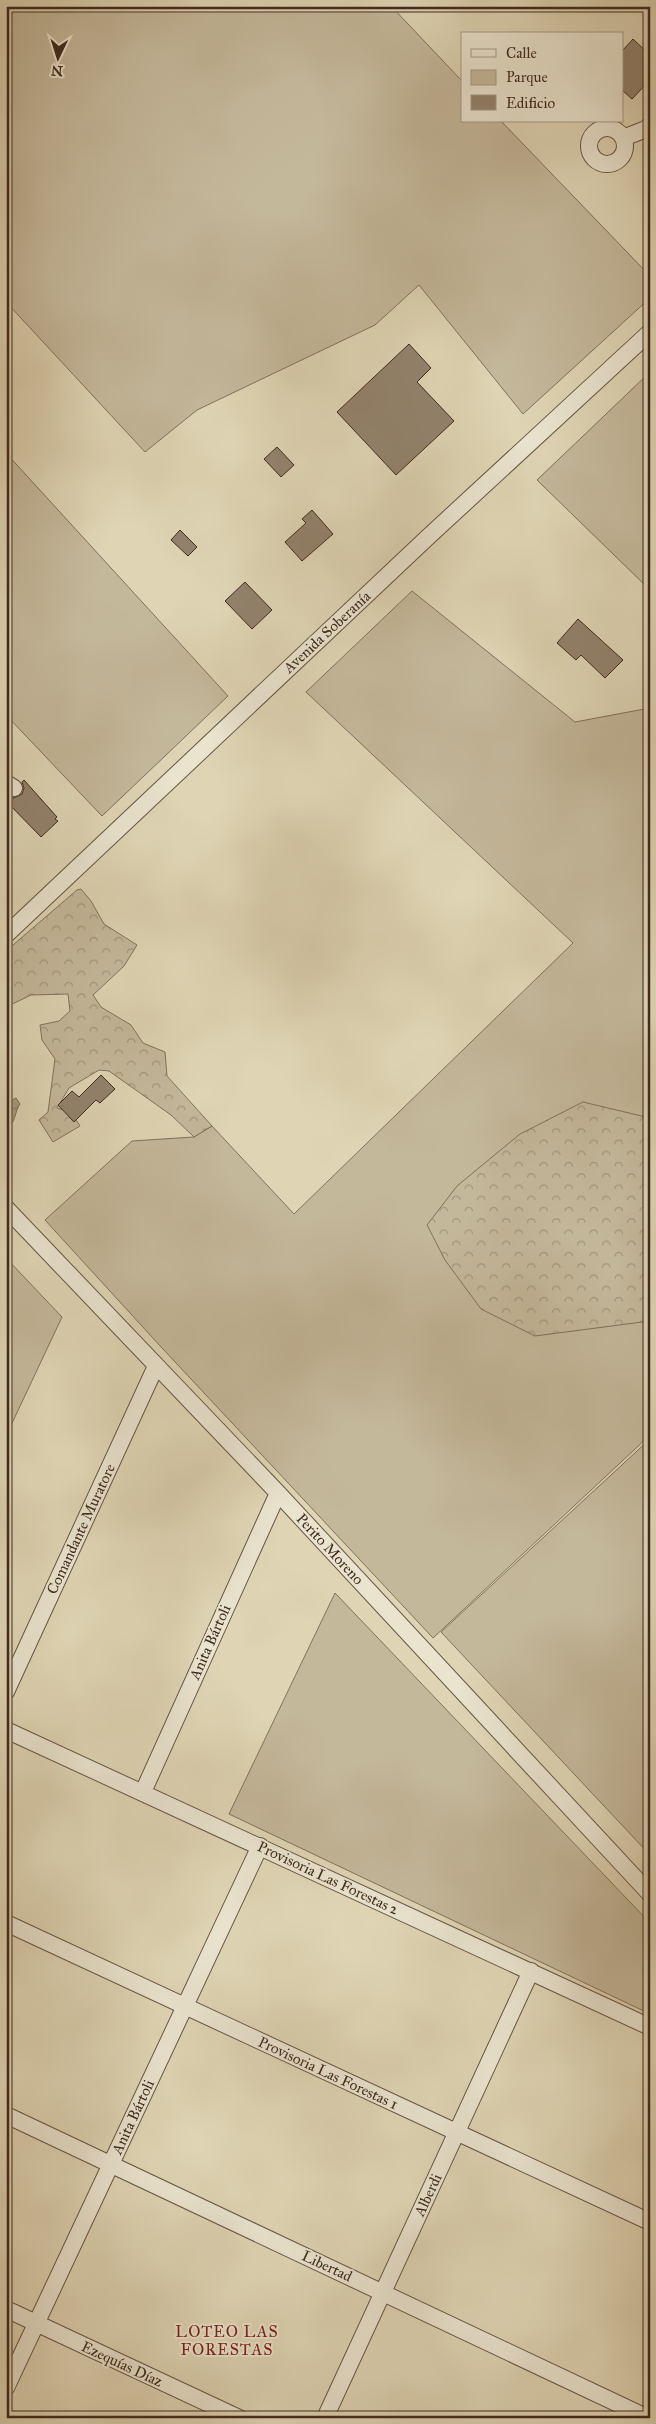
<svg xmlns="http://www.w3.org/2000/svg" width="656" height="2424" font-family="'IM FELL Great Primer',serif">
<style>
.green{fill:#c4b89b;stroke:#82715c}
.forest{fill:url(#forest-crowns);stroke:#82715c}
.water{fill:url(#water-waves);stroke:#7f6e5a}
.building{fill:#92836d;stroke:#3f2a1e}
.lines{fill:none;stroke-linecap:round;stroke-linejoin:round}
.minor-casing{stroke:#675544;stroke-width:18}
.minor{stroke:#eae4cf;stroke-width:16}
.labels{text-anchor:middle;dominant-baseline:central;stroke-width:4;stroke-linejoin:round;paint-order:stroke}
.street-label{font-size:15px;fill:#3f2a1e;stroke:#eae4cf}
.neighbourhood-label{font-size:16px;letter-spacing:1px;fill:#7a1f14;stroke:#eae4cf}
</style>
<defs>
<pattern id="forest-crowns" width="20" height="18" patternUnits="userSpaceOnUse" patternTransform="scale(1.25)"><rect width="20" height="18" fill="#c4b89b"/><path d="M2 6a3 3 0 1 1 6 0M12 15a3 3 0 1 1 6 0" fill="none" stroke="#a1967e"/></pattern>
<pattern id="water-waves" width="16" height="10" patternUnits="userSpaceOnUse" patternTransform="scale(1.25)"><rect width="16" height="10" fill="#a99b82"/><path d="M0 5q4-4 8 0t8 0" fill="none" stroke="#8b7f6a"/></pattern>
</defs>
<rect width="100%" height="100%" fill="#dfd5b5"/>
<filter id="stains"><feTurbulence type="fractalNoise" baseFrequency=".004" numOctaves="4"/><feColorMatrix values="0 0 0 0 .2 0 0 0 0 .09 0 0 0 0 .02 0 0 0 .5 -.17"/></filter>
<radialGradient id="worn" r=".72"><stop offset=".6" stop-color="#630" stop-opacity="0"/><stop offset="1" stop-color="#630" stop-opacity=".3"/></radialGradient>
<!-- green -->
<path class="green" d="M6,6H391L462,81V121H501L650,276V298L523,414L419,285L375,325L197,410L145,452L6,302Z
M650,372V590L537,480Z
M6,453L228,696L102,816L6,715Z
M412,591L575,722L650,708V1435L433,1638L162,1348L45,1220L132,1141L194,1137L212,1126L294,1214L573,943L306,692Z
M6,1258L62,1317L6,1436Z
M650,1439V1855L441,1632Z
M335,1593L650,1923V2014L229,1814Z"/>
<!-- forest -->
<path class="forest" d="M81,889L91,901L104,924L137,945L124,966L93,995L101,1007L131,1025L143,1043L165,1052L167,1076L212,1126L194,1137L171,1115L109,1071L99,1070L69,1088L57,1108L71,1112L80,1126L53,1142L39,1120L48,1112L55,1059L42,1040L40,1025L59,1021L70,1011L68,994L31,995L6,1007V951L77,890Z
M583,1102L650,1118V1321L535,1336L481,1309L445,1260L427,1225L457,1186L520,1134Z"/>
<!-- water -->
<path class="water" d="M16,1098L20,1104C15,1111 16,1119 10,1126H6V1103Z"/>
<!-- building -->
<path class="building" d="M633,39L650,55V80L632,99L622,90V51Z
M409,344L431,368L417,382L454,421L396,475L337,412Z
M277,447L294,465L281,477L264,459Z
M312,510L333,534L302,561L285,542L306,523L302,519Z
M180,530L197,547L188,556L171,540Z
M245,582L272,610L252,629L225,601Z
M578,619L623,660L605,678L581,655L576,660L557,643Z
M24,780L57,817L55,819L58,821L41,837L6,801L7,795L14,798L22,794L24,788L22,782Z
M101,1075L115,1089L100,1103L96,1100L74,1122L58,1105L72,1091L79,1097Z"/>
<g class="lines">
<defs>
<path id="minor" d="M589 146a18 18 0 1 1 36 0a18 18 0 1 1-36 0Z
M623,138L646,129L650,125
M6,783L14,788
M6,935L428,537L650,332
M6,1208L278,1493L650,1894
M6,1692L156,1366
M6,1730L650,2027
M143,1792L278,1493
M6,1923L650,2222
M6,2115L648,2418
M6,2309L239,2418
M6,2388L260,1846
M325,2418L531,1971"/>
</defs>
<!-- minor casing -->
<use href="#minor" class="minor-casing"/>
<!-- minor -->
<use href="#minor" class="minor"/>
</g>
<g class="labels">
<!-- street labels -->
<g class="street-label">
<text transform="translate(327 632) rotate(-43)">Avenida Soberanía</text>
<text transform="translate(81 1529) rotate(-65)">Comandante Muratore</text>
<text transform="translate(330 1549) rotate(47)">Perito Moreno</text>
<text transform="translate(210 1642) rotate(-66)">Anita Bártoli</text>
<text transform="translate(328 1878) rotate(25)">Provisoria Las Forestas 2</text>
<text transform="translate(328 2073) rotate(25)">Provisoria Las Forestas 1</text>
<text transform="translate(133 2117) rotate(-65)">Anita Bártoli</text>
<text transform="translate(428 2195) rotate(-65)">Alberdi</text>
<text transform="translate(327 2266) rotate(25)">Libertad</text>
<text transform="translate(122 2364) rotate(25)">Ezequías Díaz</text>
</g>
<!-- neighbourhood labels -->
<g class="neighbourhood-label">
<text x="227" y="2331">LOTEO LAS<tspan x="227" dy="18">FORESTAS</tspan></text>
</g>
</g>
<!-- margin -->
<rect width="656" height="2424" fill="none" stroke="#dfd5b5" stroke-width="25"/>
<rect x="8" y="8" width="641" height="2409" fill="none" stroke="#3f2a1e" stroke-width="2.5"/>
<rect x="12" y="12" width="631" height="2399" fill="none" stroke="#3f2a1e"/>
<!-- legend -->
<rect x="461" y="32" width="162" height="90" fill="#eae4cf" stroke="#a69a88"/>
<rect x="471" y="49" width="25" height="8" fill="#eae4cf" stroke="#a69a88"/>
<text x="506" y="58" font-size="15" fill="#3f2a1e">Calle</text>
<rect x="471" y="70" width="25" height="15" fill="#c4b89b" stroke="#a69a88"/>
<text x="506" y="82" font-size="15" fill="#3f2a1e">Parque</text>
<rect x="471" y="95" width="25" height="15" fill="#92836d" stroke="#a69a88"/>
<text x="506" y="108" font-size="15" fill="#3f2a1e">Edificio</text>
<!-- north arrow -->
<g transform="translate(58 58) rotate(184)" stroke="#eae4cf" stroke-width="4" paint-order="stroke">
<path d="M0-4L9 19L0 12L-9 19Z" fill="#3f2a1e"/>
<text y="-8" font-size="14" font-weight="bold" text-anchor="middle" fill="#3f2a1e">N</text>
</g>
<rect width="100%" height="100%" filter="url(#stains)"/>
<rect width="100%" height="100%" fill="url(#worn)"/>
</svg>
